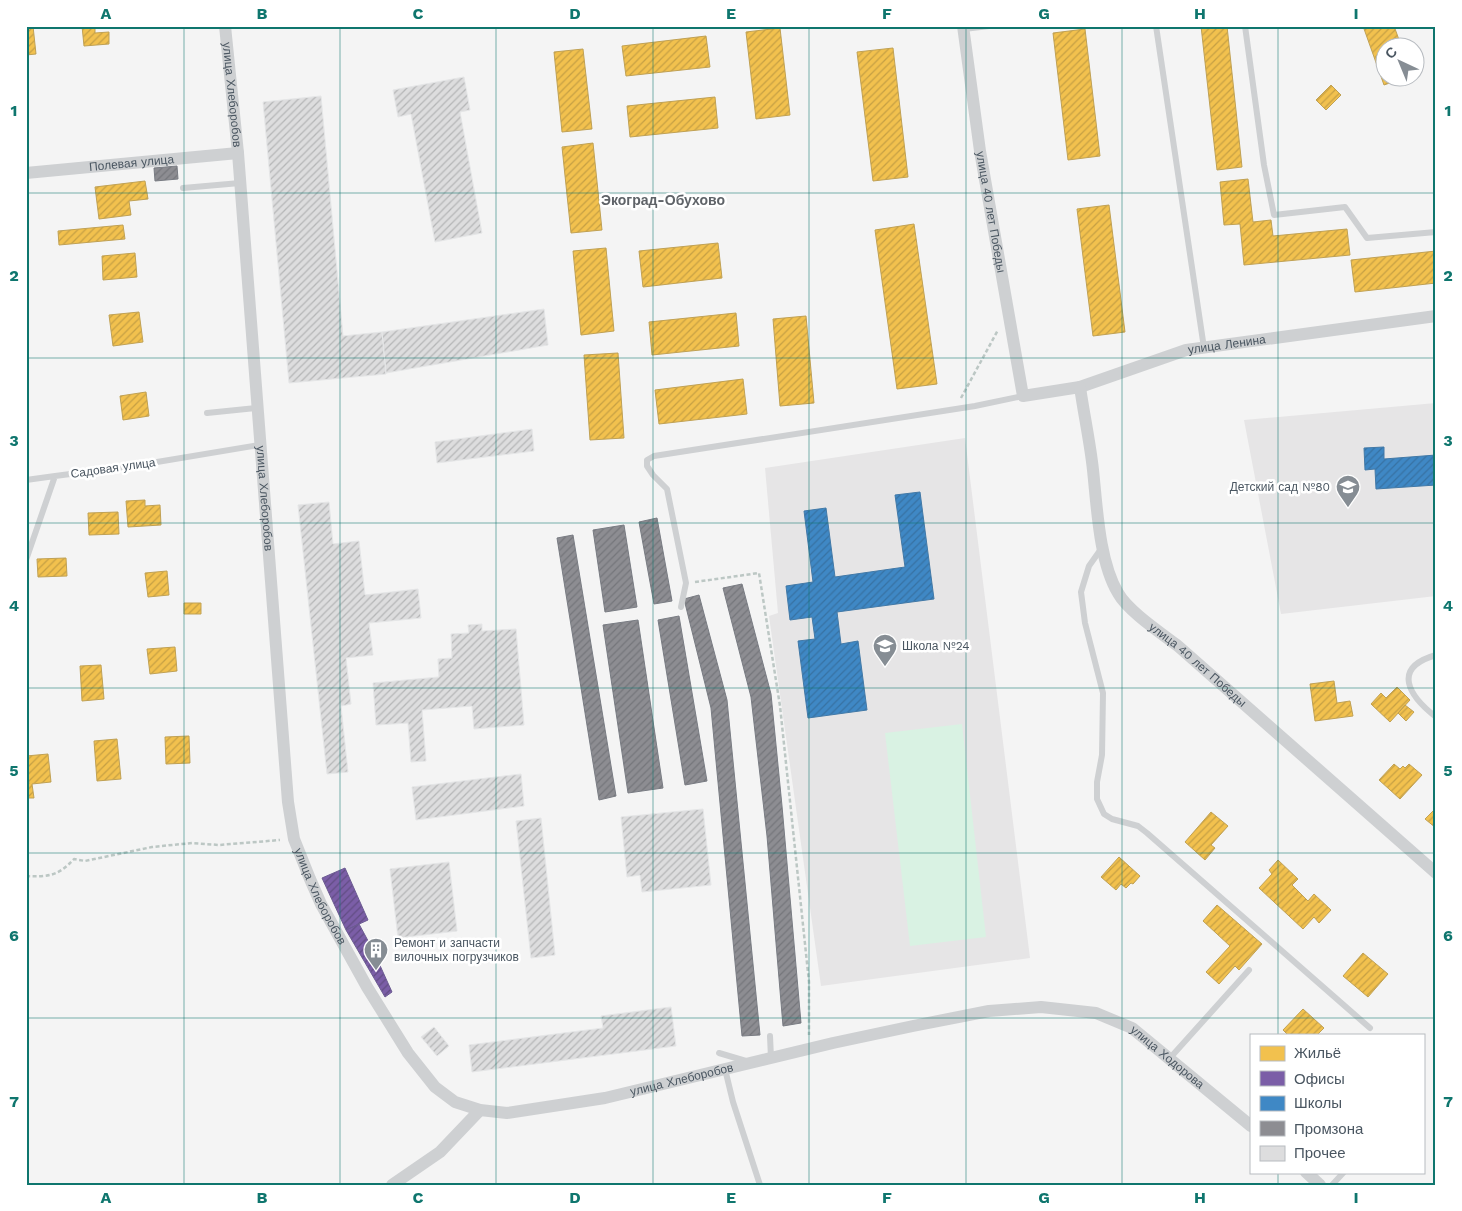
<svg xmlns="http://www.w3.org/2000/svg" width="1462" height="1211" font-family="'Work Sans',sans-serif">
<style>
.education{fill:#e6e5e6}
.garden{fill:#d9f2e3}
.homes{fill:url(#homes-hatch);stroke:#c0a154}
.offices{fill:url(#offices-hatch);stroke:#6c5c92}
.schools{fill:url(#schools-hatch);stroke:#4279a7}
.industry{fill:url(#industry-hatch);stroke:#797c83}
.building{fill:url(#building-hatch);stroke:#e5e6e7}
.lines{fill:none;stroke-linecap:round;stroke-linejoin:round}
.path{stroke:#bcc7c4;stroke-width:2.5;stroke-dasharray:4 2.5;stroke-linecap:butt}
.service{stroke:#ced0d2;stroke-width:6}
.minor{stroke:#ced0d2;stroke-width:12}
.grid{fill:none;stroke:#0f766e;stroke-width:1;stroke-opacity:0.55}
.labels{text-anchor:middle;dominant-baseline:central;stroke-width:5;stroke-linejoin:round;paint-order:stroke}
.street-label{font-size:12px;fill:#4a5661;stroke:#fff}
.poi-label{font-size:12px;fill:#4a5661;stroke:#fff;text-anchor:start}
.neighbourhood-label{font-size:14px;font-weight:bold;fill:#5f6368;stroke:#fff}
.neatline{fill:none;stroke:#0f766e;stroke-width:2}
.grid-label{font-size:16px;text-anchor:middle;font-weight:bold;fill:#0f766e}
</style>
<defs>
<pattern id="homes-hatch" width="6" height="6" patternUnits="userSpaceOnUse" patternTransform="scale(1.25)"><rect width="6" height="6" fill="#f2c14e"/><path d="M-1 1l2-2M0 6l6-6M5 7l2-2" fill="none" stroke="#c6a044"/></pattern>
<pattern id="offices-hatch" width="6" height="6" patternUnits="userSpaceOnUse" patternTransform="scale(1.25)"><rect width="6" height="6" fill="#7b5ea7"/><path d="M-1 1l2-2M0 6l6-6M5 7l2-2" fill="none" stroke="#624d84"/></pattern>
<pattern id="schools-hatch" width="6" height="6" patternUnits="userSpaceOnUse" patternTransform="scale(1.25)"><rect width="6" height="6" fill="#3f88c5"/><path d="M-1 1l2-2M0 6l6-6M5 7l2-2" fill="none" stroke="#3772a3"/></pattern>
<pattern id="industry-hatch" width="6" height="6" patternUnits="userSpaceOnUse" patternTransform="scale(1.25)"><rect width="6" height="6" fill="#8d8d92"/><path d="M-1 1l2-2M0 6l6-6M5 7l2-2" fill="none" stroke="#75767b"/></pattern>
<pattern id="building-hatch" width="6" height="6" patternUnits="userSpaceOnUse" patternTransform="scale(1.25)"><rect width="6" height="6" fill="#ddddde"/><path d="M-1 1l2-2M0 6l6-6M5 7l2-2" fill="none" stroke="#b5b6b7"/></pattern>
</defs>
<rect width="100%" height="100%" fill="#f4f4f4"/>
<!-- education -->
<path class="education" d="M1436,403V596L1281,614L1244,420Z
M965,438L1030,958L821,986L769,616L778,613L765,468Z"/>
<!-- garden -->
<path class="garden" d="M962,724L986,937L910,946L885,733Z"/>
<!-- homes -->
<path class="homes" d="M26,26H33L36,54L26,55Z
M82,26H95V33L109,32V44L84,46Z
M1201,26H1227L1242,167L1217,170Z
M1363,26H1394L1402,48H1384V78H1404L1384,85Z
M780,28L790,115L756,119L746,32Z
M1085,29L1100,156L1068,160L1053,33Z
M706,36L710,67L626,76L622,46Z
M893,48L908,177L873,181L857,52Z
M583,49L592,129L562,132L554,52Z
M1331,85L1341,95L1326,110L1316,100Z
M715,97L718,128L630,137L627,106Z
M593,143L602,230L571,233L562,147Z
M1248,179L1253,222L1271,220L1273,236L1347,229L1350,255L1244,265L1240,224L1224,225L1220,182Z
M145,181L148,199L129,201L131,215L99,219L95,187Z
M1109,205L1125,332L1093,336L1077,209Z
M914,224L937,384L897,389L875,230Z
M123,225L125,239L59,245L58,231Z
M718,243L722,278L643,287L639,251Z
M606,248L614,331L581,335L573,251Z
M1436,251V283L1355,292L1351,260Z
M135,253L137,277L103,280L102,256Z
M139,312L143,342L113,346L109,315Z
M736,313L739,346L652,355L649,322Z
M806,316L814,403L780,406L773,319Z
M618,353L624,438L590,440L584,355Z
M743,379L747,414L659,424L655,390Z
M146,392L149,416L123,420L120,396Z
M145,500V506L160,505L161,525L128,527L126,501Z
M118,512L119,534L89,535L88,513Z
M66,558L67,576L38,577L37,559Z
M167,571L169,595L148,597L145,573Z
M184,603H201V614H184Z
M175,647L177,671L150,674L147,649Z
M101,665L104,699L82,701L80,666Z
M1334,681L1337,703L1350,701L1353,716L1315,721L1310,684Z
M1397,687L1410,700L1390,722L1371,704L1381,693L1386,698Z
M1405,705L1414,712L1406,721L1398,713Z
M189,736L190,763L166,764L165,737Z
M117,739L121,779L97,781L94,741Z
M48,754L51,782L32,784L34,798H26V784H29L26,756Z
M1394,764L1400,769L1403,766L1405,768L1409,764L1422,775L1400,799L1379,780Z
M1436,808V828L1425,819Z
M1211,812L1228,826L1211,845L1215,848L1205,860L1185,842Z
M1119,857L1140,876L1133,884L1131,883L1126,888L1121,884L1116,890L1101,877Z
M1278,860L1298,879L1292,885L1308,901L1314,894L1331,910L1319,923L1314,917L1303,929L1259,888L1272,874L1269,870Z
M1217,905L1262,944L1239,970L1235,966L1219,984L1206,972L1230,946L1203,921Z
M1363,953L1388,974L1368,997L1343,976Z
M1303,1009L1324,1028L1317,1035H1288L1283,1030Z"/>
<!-- offices -->
<path class="offices" d="M345,868L368,920L346,930L322,878Z
M359,924L373,950L392,992L385,997L346,930Z"/>
<!-- schools -->
<path class="schools" d="M1384,447V459L1436,455V485L1376,489L1375,469L1365,470L1364,448Z
M920,492L934,599L837,612L841,644L858,641L867,710L808,718L798,641L815,639L812,617L790,620L786,586L813,582L804,511L826,508L835,577L905,567L895,495Z"/>
<!-- industry -->
<path class="industry" d="M177,166L178,179L155,181L154,168Z
M657,518L672,601L654,604L639,522Z
M624,525L637,607L605,612L593,530Z
M573,535L616,796L599,800L557,538Z
M742,584L771,694L782,806L801,1023L783,1026L767,836L751,697L723,588Z
M699,595L727,700L760,1035L742,1036L711,708L684,599Z
M679,616L707,781L685,785L658,620Z
M638,620L663,788L628,793L603,625Z"/>
<!-- building -->
<path class="building" d="M464,77L470,110L460,112L482,233L435,242L411,114L398,117L393,90Z
M321,96L343,336L382,332L386,374L289,383L263,102Z
M544,309L548,345L386,373L382,332Z
M532,429L534,451L437,463L435,442Z
M329,502L333,544L359,541L365,595L418,589L421,618L369,623L373,655L346,658L351,704L341,706L348,772L327,774L298,505Z
M482,624V631L516,629L524,725L474,729L472,706L422,710L426,761L411,762L408,723L376,725L373,683L439,677L438,659L452,658L451,634L469,633L468,625Z
M521,774L524,806L416,820L412,787Z
M703,809L711,885L642,892L640,875L627,877L621,817Z
M541,818L555,955L531,958L516,821Z
M449,862L457,931L398,938L390,869Z
M671,1007L676,1046L472,1072L469,1045L603,1028L601,1016Z
M434,1027L449,1046L437,1056L421,1037Z"/>
<g class="lines">
<!-- path -->
<path class="path" d="M961,398L998,330
M695,582L759,573L780,706L809,982V1035
M26,876C49,877 58,876 74,859L85,861L152,847L192,843L219,845L280,840"/>
<!-- service -->
<path class="service" d="M1156,26L1204,348
M1245,26L1264,165L1274,215L1345,207L1367,238L1436,232
M964,29L989,26
M183,188L240,183
M207,413L257,408
M26,480L55,476
M1101,549L1089,566L1081,592L1085,623L1103,693L1102,755L1097,782V799L1104,814L1112,819L1138,826L1147,833L1370,1028
M26,560L55,476L139,465L259,445
M681,607L686,583L667,489L653,475L647,466V460L654,456L975,406L1023,396
M1436,655C1391,668 1409,696 1436,717
M770,1036L771,1058
M719,1053L746,1061
M1170,1058L1249,970
M725,1069L733,1102L760,1185
M1332,1185L1344,1172"/>
<!-- minor -->
<g class="minor">
<path id="s1" d="M225,26L238,153L288,802L294,839L310,879L321,904L367,987L408,1053L435,1087L455,1102L480,1110L507,1113L605,1098L833,1043L913,1026L989,1011L1041,1007L1096,1013L1132,1028L1251,1126"/>
<path id="s2" d="M963,26L980,151L1023,396L1080,387L1186,350L1436,316"/>
<path id="s3" d="M26,173L238,153"/>
<path id="s4" d="M1080,387C1084,415 1090,442 1093,470C1097,507 1099,561 1118,593C1128,611 1161,633 1178,646L1436,873"/>
<path d="M1306,1172L1320,1185"/>
<path d="M392,1185L440,1152L480,1110"/>
</g>
</g>
<!-- grid -->
<path class="grid" d="M184,26V1185M340,26V1185M496,26V1185M653,26V1185M809,26V1185M966,26V1185M1122,26V1185M1278,26V1035M26,193H1436M26,358H1436M26,523H1436M26,688H1436M26,853H1436M26,1018H1436M1278,1172V1185"/>
<!-- icons -->
<defs>
<symbol id="school-pin" viewBox="-11 -11 22 30"><path d="M0 17L-7.5 6A9.5 9.5 0 1 1 7.5 6Z" fill="#868d94" stroke="#fff"/><path d="M0-5L7-2L0 1L-7-2ZM-4 1L0 2.5L4 1V4Q0 6-4 4Z" fill="#fff"/></symbol>
<symbol id="building-pin" viewBox="-11 -11 22 30"><path d="M0 17L-7.5 6A9.5 9.5 0 1 1 7.5 6Z" fill="#868d94" stroke="#fff"/><path d="M-4-6H4V6H1V3H-1V6H-4ZM-2.5-4.3h1.7v1.8h-1.7ZM.8-4.3h1.7v1.8H.8ZM-2.5-1h1.7V.8h-1.7ZM.8-1h1.7V.8H.8Z" fill="#fff"/></symbol>
</defs>
<g fill-rule="evenodd">
<use href="#school-pin" x="1334" y="473" width="28" height="38"/>
<use href="#school-pin" x="871" y="632" width="28" height="38"/>
<use href="#building-pin" x="362" y="936" width="28" height="38"/>
</g>
<g class="labels">
<!-- street labels -->
<g class="street-label">
<text stroke="none"><textPath href="#s1" startOffset="69">улица Хлеборобов</textPath></text>
<text stroke="none"><textPath href="#s3" startOffset="106">Полевая улица</textPath></text>
<text stroke="none"><textPath href="#s2" startOffset="188">улица 40 лет Победы</textPath></text>
<text stroke="none"><textPath href="#s2" startOffset="586">улица Ленина</textPath></text>
<text transform="translate(113 468) rotate(-8)">Садовая улица</text>
<text stroke="none"><textPath href="#s1" startOffset="474">улица Хлеборобов</textPath></text>
<text stroke="none"><textPath href="#s4" startOffset="318">улица 40 лет Победы</textPath></text>
<text stroke="none"><textPath href="#s1" startOffset="879">улица Хлеборобов</textPath></text>
<text stroke="none"><textPath href="#s1" startOffset="1866">улица Ходорова</textPath></text>
<text stroke="none"><textPath href="#s1" startOffset="1359">улица Хлеборобов</textPath></text>
</g>
<!-- poi labels -->
<g class="poi-label">
<text x="1330" y="487" text-anchor="end">Детский сад №80</text>
<text x="902" y="646">Школа №24</text>
<text x="394" y="943">Ремонт и запчасти<tspan x="394" dy="14">вилочных погрузчиков</tspan></text>
</g>
<!-- neighbourhood labels -->
<g class="neighbourhood-label">
<text x="663" y="200">Экоград-Обухово</text>
</g>
</g>
<!-- border -->
<rect width="1462" height="1211" fill="none" stroke="#ffffff" stroke-width="55"/>
<!-- legend -->
<rect x="1250" y="1034" width="175" height="140" fill="#ffffff" stroke="#b7bbc0"/>
<rect x="1260" y="1046" width="25" height="15" fill="#f2c14e" stroke="#b7bbc0"/>
<text x="1294" y="1058" font-size="15" fill="#4a5661">Жильё</text>
<rect x="1260" y="1071" width="25" height="15" fill="#7b5ea7" stroke="#b7bbc0"/>
<text x="1294" y="1084" font-size="15" fill="#4a5661">Офисы</text>
<rect x="1260" y="1096" width="25" height="15" fill="#3f88c5" stroke="#b7bbc0"/>
<text x="1294" y="1108" font-size="15" fill="#4a5661">Школы</text>
<rect x="1260" y="1121" width="25" height="15" fill="#8d8d92" stroke="#b7bbc0"/>
<text x="1294" y="1134" font-size="15" fill="#4a5661">Промзона</text>
<rect x="1260" y="1146" width="25" height="15" fill="#ddddde" stroke="#b7bbc0"/>
<text x="1294" y="1158" font-size="15" fill="#4a5661">Прочее</text>
<!-- north arrow -->
<g transform="translate(1400 62) rotate(316)"><circle r="24" fill="#ffffff" stroke="#b7bbc0"/>
<path d="M0-4L9 19L0 12L-9 19Z" fill="#868d94"/>
<text y="-8" font-size="14" font-weight="bold" text-anchor="middle" fill="#4a5661">С</text>
</g>
<rect x="28" y="28" width="1406" height="1156" class="neatline"/>
<g class="grid-label">
<text x="106" y="19">A</text>
<text x="262" y="19">B</text>
<text x="418" y="19">C</text>
<text x="575" y="19">D</text>
<text x="731" y="19">E</text>
<text x="887" y="19">F</text>
<text x="1044" y="19">G</text>
<text x="1200" y="19">H</text>
<text x="1356" y="19">I</text>
<text x="14" y="116">1</text>
<text x="1448" y="116">1</text>
<text x="14" y="281">2</text>
<text x="1448" y="281">2</text>
<text x="14" y="446">3</text>
<text x="1448" y="446">3</text>
<text x="14" y="611">4</text>
<text x="1448" y="611">4</text>
<text x="14" y="776">5</text>
<text x="1448" y="776">5</text>
<text x="14" y="941">6</text>
<text x="1448" y="941">6</text>
<text x="14" y="1107">7</text>
<text x="1448" y="1107">7</text>
<text x="106" y="1203">A</text>
<text x="262" y="1203">B</text>
<text x="418" y="1203">C</text>
<text x="575" y="1203">D</text>
<text x="731" y="1203">E</text>
<text x="887" y="1203">F</text>
<text x="1044" y="1203">G</text>
<text x="1200" y="1203">H</text>
<text x="1356" y="1203">I</text>
</g>
</svg>
